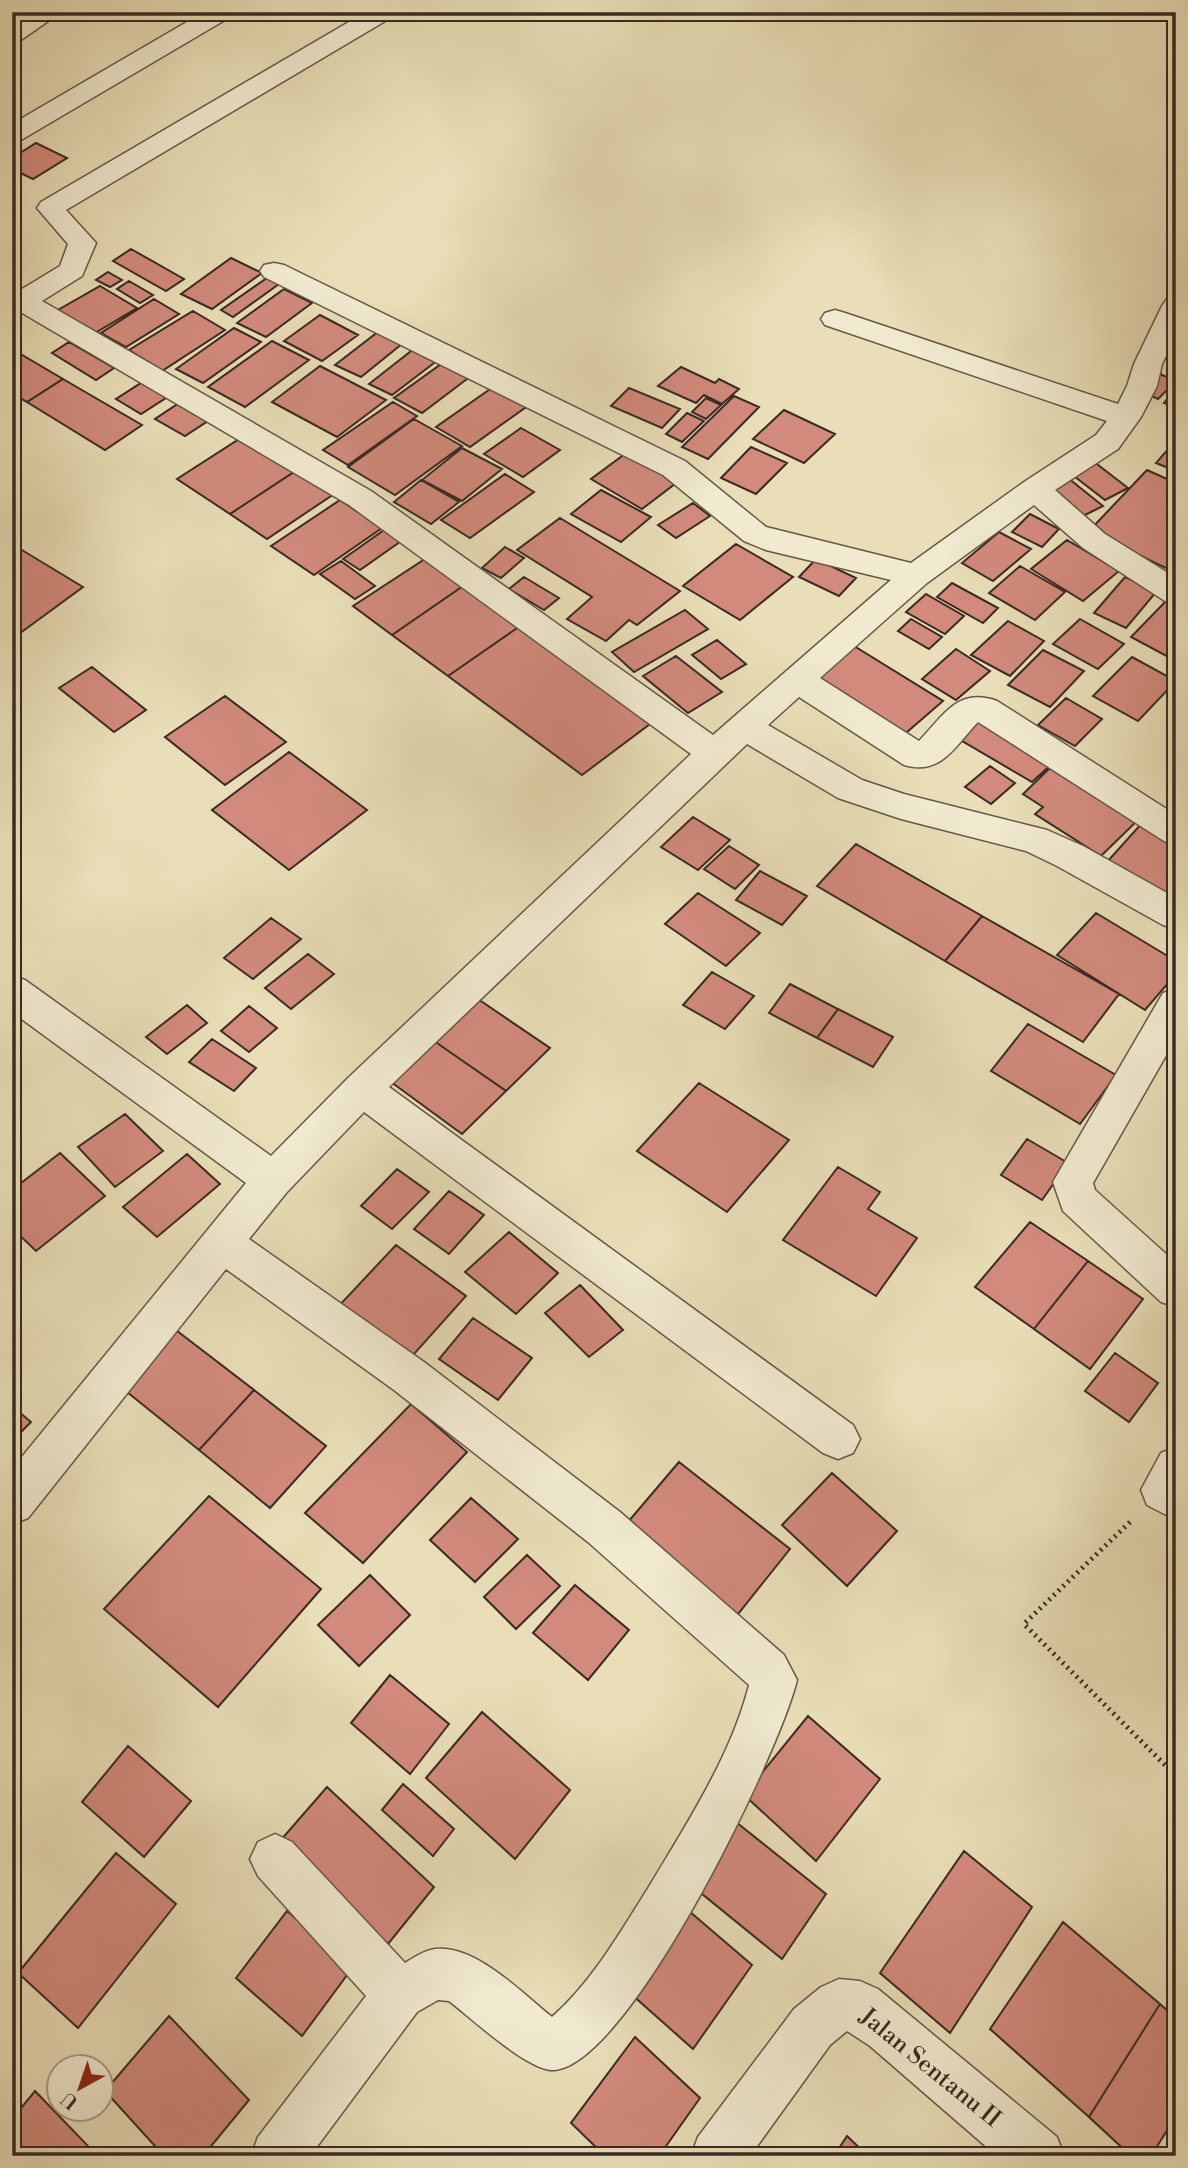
<svg xmlns="http://www.w3.org/2000/svg" width="1188" height="2168" font-family="'Libre Bodoni',serif">
<style>
.building{fill:#d28a7c;stroke:#392a25;stroke-width:2}
.lines{fill:none;stroke-linecap:round;stroke-linejoin:round}
.minor-casing{stroke:#65574a;stroke-width:3}
.path{stroke:#392a25;stroke-width:5;stroke-dasharray:2 4.5;stroke-linecap:butt}
.minor{fill:#f1ead0;fill-rule:evenodd}
.labels{text-anchor:middle;dominant-baseline:central;stroke-width:7;stroke-linejoin:round;paint-order:stroke}
.near-street-label{font-size:24px;fill:#392a25;stroke:#f1ead0}
</style>
<rect width="100%" height="100%" fill="#e9deb7"/>
<filter id="stains"><feTurbulence type="fractalNoise" baseFrequency=".00286" numOctaves="4"/><feColorMatrix values="0 0 0 0 .2 0 0 0 0 .09 0 0 0 0 .02 0 0 0 .5 -.17"/></filter>
<radialGradient id="worn" r=".72"><stop offset=".6" stop-color="#630" stop-opacity="0"/><stop offset="1" stop-color="#630" stop-opacity=".3"/></radialGradient>
<!-- building -->
<path class="building" d="M36,143L67,158L33,179L12,169V158Z
M131,249L184,279L166,291L113,261Z
M231,258L262,273L212,309L181,294Z
M108,272L122,280L110,287L96,280Z
M274,273L286,279L233,317L221,310Z
M129,281L153,295L140,303L117,289Z
M100,286L137,308L95,333L58,310Z
M284,289L312,303L266,337L237,323Z
M154,299L179,314L126,347L101,333Z
M193,311L225,330L162,371L129,350Z
M320,315L358,335L322,361L284,341Z
M234,328L261,342L203,383L176,369Z
M383,328L408,339L361,377L335,365Z
M1176,336V363L1154,355Z
M272,341L309,360L245,407L208,387Z
M69,342L114,368L96,380L52,353Z
M415,348L438,360L392,395L369,384Z
M12,349L63,379L27,402L12,393Z
M444,362L471,376L422,413L394,398Z
M320,366L386,400L337,437L272,402Z
M681,367L715,383L719,379L739,389L722,404L704,395L696,403L658,386Z
M1160,374L1176,381L1158,399L1142,392Z
M63,379L142,425L105,450L27,402Z
M144,381L169,396L141,414L116,399Z
M496,385L529,405L470,447L436,427Z
M629,388L680,409L662,428L611,406Z
M1176,388V407L1164,403Z
M734,396L759,407L708,459L682,447Z
M706,398L721,405L706,419L692,412Z
M182,401L211,419L185,436L155,419Z
M393,402L417,416L348,465L323,450Z
M784,410L835,434L804,463L753,439Z
M687,413L704,421L682,442L666,434Z
M414,419L462,446L395,495L348,467Z
M521,428L560,450L523,477L484,454Z
M247,434L300,468L230,514L177,479Z
M1176,440V471L1156,463Z
M751,447L787,463L756,494L721,478Z
M462,448L502,469L462,501L422,480Z
M629,451L680,480L642,509L591,479Z
M1093,461L1128,488L1105,500L1070,473Z
M300,468L337,492L267,539L230,514Z
M1147,470L1176,483L1174,572L1089,531Z
M505,474L534,492L470,538L441,520Z
M1068,478L1103,506L1083,516L1048,489Z
M421,480L459,502L431,524L394,502Z
M601,490L651,517L621,542L571,514Z
M340,500L382,528L314,575L271,546Z
M693,503L710,516L676,538L658,525Z
M1030,514L1059,529L1042,547L1012,532Z
M560,518L680,591L637,625L629,620L606,641L567,619L592,597L517,550Z
M387,528L404,539L360,570L343,559Z
M999,532L1031,549L993,581L962,563Z
M1067,540L1119,571L1083,601L1031,569Z
M12,544L83,587L12,639Z
M736,544L793,577L740,620L683,586Z
M505,547L524,558L501,578L482,568Z
M428,557L466,584L392,635L353,606Z
M816,559L856,578L839,596L799,577Z
M341,561L375,586L355,599L320,574Z
M1020,566L1065,592L1035,620L989,593Z
M524,577L559,598L544,610L509,589Z
M1125,577L1157,591L1126,628L1094,613Z
M952,583L998,608L983,623L937,597Z
M466,584L523,624L448,676L392,635Z
M926,594L964,616L945,634L906,612Z
M1169,598L1176,601V661L1131,637Z
M685,610L708,629L634,672L612,652Z
M911,619L942,637L929,649L898,631Z
M1080,619L1124,644L1098,669L1053,644Z
M1008,621L1044,641L1010,676L971,655Z
M523,624L658,718L582,775L448,676Z
M717,640L746,664L721,679L692,655Z
M846,641L943,701L899,739L802,677Z
M956,649L990,671L956,700L922,679Z
M1043,650L1084,671L1050,707L1008,685Z
M676,656L722,692L688,713L643,676Z
M1132,657L1176,681L1138,721L1093,696Z
M92,667L146,710L114,732L59,688Z
M225,696L286,742L225,785L165,737Z
M1066,698L1102,719L1075,746L1038,725Z
M979,718L1054,762L1032,782L957,738Z
M289,752L367,810L289,870L212,810Z
M1054,764L1141,817L1101,856L1035,814L1043,807L1023,794Z
M990,766L1015,783L991,804L965,787Z
M693,817L730,840L698,870L661,847Z
M1142,823L1176,841V900L1107,862Z
M856,844L982,916L945,961L817,886Z
M729,846L759,865L735,889L704,869Z
M760,871L807,896L782,925L736,900Z
M698,893L760,933L726,966L665,924Z
M1096,913L1176,961V974L1145,1010L1057,955Z
M982,916L1119,994L1083,1042L945,961Z
M271,918L301,939L253,979L224,958Z
M308,954L334,974L291,1009L265,988Z
M712,972L754,996L725,1029L683,1005Z
M790,984L838,1009L817,1038L769,1013Z
M478,999L550,1048L506,1091L434,1041Z
M187,1005L207,1023L167,1054L146,1037Z
M249,1006L277,1028L249,1052L221,1031Z
M838,1009L893,1037L873,1067L817,1038Z
M1028,1024L1116,1075L1080,1124L991,1071Z
M212,1039L256,1068L234,1091L189,1062Z
M434,1041L506,1091L462,1134L391,1082Z
M699,1083L789,1140L727,1212L637,1151Z
M125,1114L163,1151L115,1187L78,1147Z
M1027,1139L1068,1163L1042,1200L1001,1175Z
M60,1153L105,1196L36,1251L12,1228V1190Z
M187,1154L220,1184L157,1237L123,1207Z
M838,1167L880,1192L868,1209L917,1238L876,1296L783,1240Z
M397,1169L429,1192L392,1229L361,1206Z
M449,1191L484,1215L449,1254L414,1229Z
M1030,1222L1088,1261L1034,1329L975,1287Z
M509,1232L558,1273L516,1314L465,1272Z
M396,1245L466,1296L406,1363L335,1310Z
M1088,1261L1143,1299L1090,1369L1034,1329Z
M580,1285L623,1330L589,1357L545,1313Z
M473,1318L532,1358L498,1400L439,1359Z
M172,1327L254,1390L199,1450L117,1384Z
M1115,1353L1158,1383L1129,1422L1085,1391Z
M254,1390L326,1446L270,1508L199,1450Z
M411,1404L467,1452L363,1563L305,1513Z
M12,1406L31,1422L12,1441Z
M679,1462L790,1549L734,1619L622,1529Z
M832,1473L897,1531L847,1586L782,1525Z
M209,1496L321,1589L218,1707L104,1609Z
M471,1498L518,1539L475,1582L430,1540Z
M527,1555L560,1586L516,1629L484,1597Z
M370,1575L410,1615L359,1666L318,1625Z
M575,1585L629,1630L588,1680L533,1633Z
M390,1675L449,1724L410,1774L351,1723Z
M482,1712L570,1790L515,1859L426,1778Z
M808,1716L880,1779L816,1861L744,1795Z
M128,1746L191,1801L144,1857L82,1802Z
M403,1784L454,1829L433,1856L382,1810Z
M327,1787L434,1887L388,1944L280,1841Z
M736,1822L826,1894L782,1959L691,1885Z
M964,1851L1032,1907L950,2033L880,1973Z
M116,1853L176,1904L78,2028L18,1973Z
M287,1911L353,1967L302,2036L236,1978Z
M689,1911L752,1965L693,2049L630,1993Z
M1063,1922L1160,2004L1089,2117L990,2029Z
M1160,2004L1176,2018V2116L1151,2156H1131L1089,2117Z
M169,2016L249,2100L203,2156H164L105,2091Z
M635,2037L700,2098L659,2156H605L571,2123Z
M35,2091L89,2147L83,2156H12V2119Z
M847,2136L868,2156H834Z"/>
<g class="lines">
<defs>
<path id="minor" d="M32,12H61L21,40L12,42V24Z
M204,12H234L230,17L21,140L12,143V124Z
M366,12H396L392,17L66,210L96,243L82,276L42,301L371,491L713,735L891,580L766,550L744,541L663,475L264,277L260,271L264,265L274,263L284,265L685,461L766,527L911,563L1024,482L1096,435L1107,421L825,325L821,319L825,313L835,310L845,313L1118,404L1127,386L1134,364L1162,306L1166,300L1176,298V336L1162,364L1157,386L1141,417L1118,449L1055,490L1105,534L1176,578V604L1165,601L1083,548L1034,505L927,583L820,678L919,741C944,715 958,687 997,701L1176,815V845L1164,841L978,722C955,746 941,776 904,765L799,697L768,725L862,780L904,794L1047,830L1083,846L1176,898V929L1163,925L1057,866L1026,851L901,819L838,798L747,744L389,1087L853,1425L860,1439L853,1453L838,1459L823,1453L364,1112L287,1192L249,1239L424,1362L620,1512L784,1655L797,1680C779,1754 631,2062 555,2070C530,2073 470,2017 449,2001L438,2000L417,2012L310,2156H251L258,2137L366,1996L258,1876L250,1859L258,1842L275,1834L292,1842L405,1963C413,1958 425,1950 435,1949C475,1944 522,1993 552,2017C592,1982 621,1931 650,1885C687,1823 731,1756 749,1685L588,1542L394,1390L226,1269L28,1518L12,1524V1469L246,1183L12,1012V976L25,980L271,1156L348,1078L691,754L349,505L12,307V287L22,289L60,266L68,244L37,208L41,202Z
M1176,989V1038L1093,1183L1095,1190L1176,1263V1307L1161,1302L1063,1211L1053,1182L1163,993Z
M1176,1447V1520L1147,1505L1141,1490L1161,1453Z
M839,1979L860,1981L878,1989L1057,2137L1064,2156H997L870,2046L847,2031L830,2045L750,2156H691L698,2137L794,2009L821,1987Z"/>
</defs>
<!-- minor casing -->
<use href="#minor" class="minor-casing"/>
<!-- path -->
<path class="path" d="M1130,1522L1024,1624L1176,1776"/>
<!-- minor -->
<use href="#minor" class="minor"/>
</g>
<g class="labels">
<!-- near-street labels -->
<g class="near-street-label">
<text transform="translate(930 2068) rotate(39)">Jalan Sentanu II</text>
</g>
</g>
<!-- margin -->
<rect width="1188" height="2168" fill="none" stroke="#e9deb7" stroke-width="42"/>
<rect x="14" y="14" width="1160" height="2140" fill="none" stroke="#392a25" stroke-width="3.5"/>
<rect x="21" y="21" width="1146" height="2126" fill="none" stroke="#392a25" stroke-width="2"/>
<!-- north arrow -->
<g transform="translate(80 2088) rotate(220)"><circle r="33" fill="#f1ead0" stroke="#a79d8c" stroke-width="2"/>
<path d="M0-5L12 26L0 18L-12 26Z" fill="#8f2418"/>
<text y="-10" font-size="19" font-weight="bold" text-anchor="middle" fill="#392a25">U</text>
</g>
<rect width="100%" height="100%" filter="url(#stains)"/>
<rect width="100%" height="100%" fill="url(#worn)"/>
</svg>
